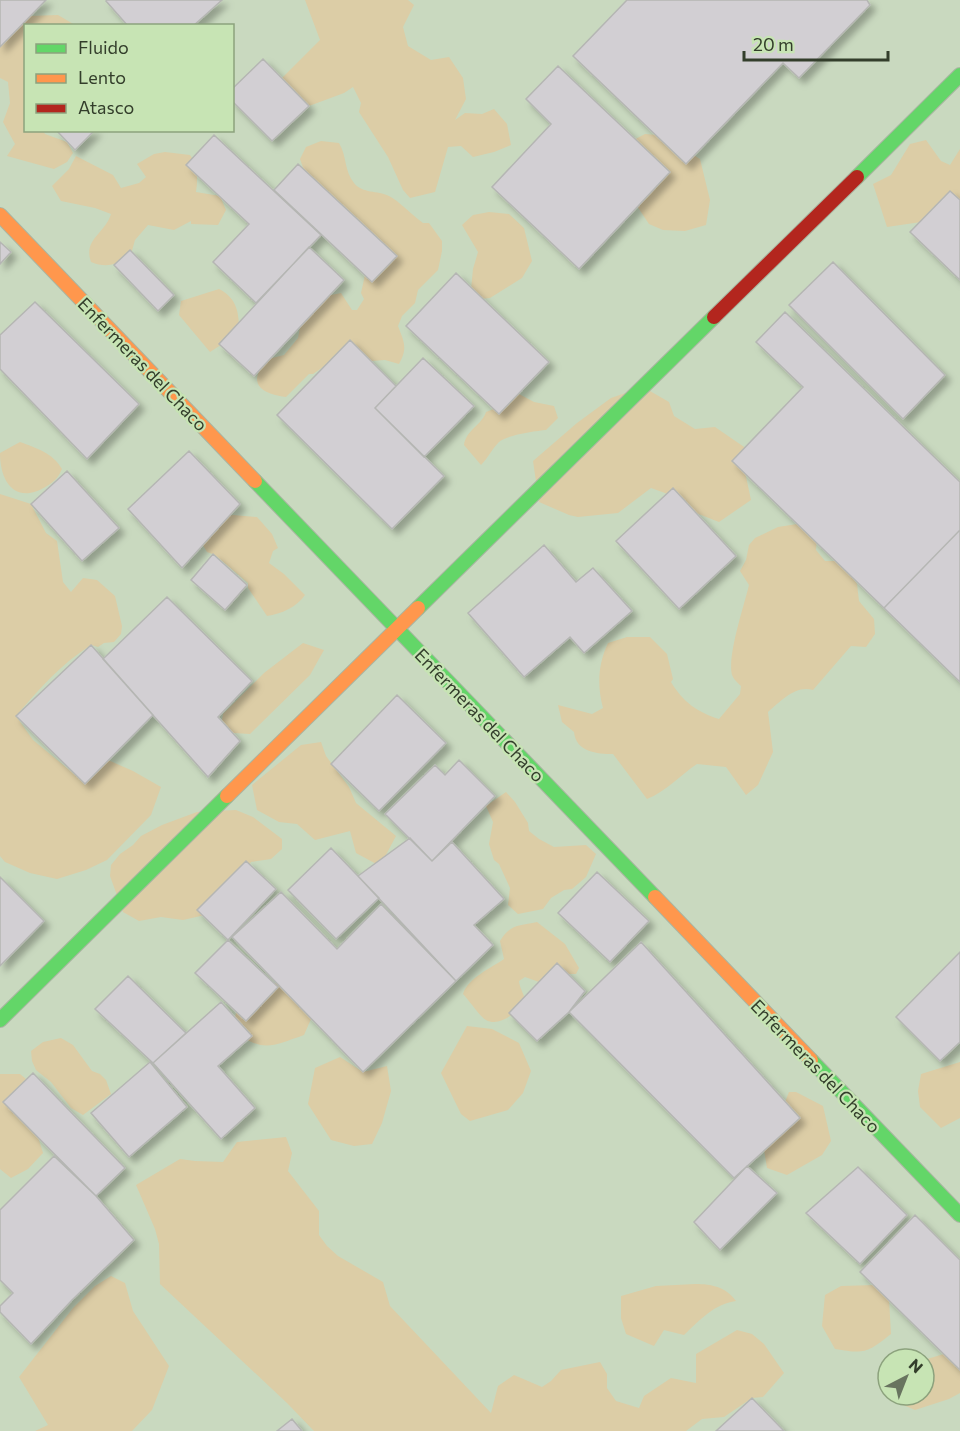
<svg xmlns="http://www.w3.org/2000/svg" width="960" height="1431" font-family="Commissioner,sans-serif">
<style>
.green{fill:#dccda6}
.building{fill:#d2cfd3;stroke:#b5b6b3;stroke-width:1.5;filter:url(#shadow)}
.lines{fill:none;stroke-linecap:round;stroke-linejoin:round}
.fast-casing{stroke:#a9b5a1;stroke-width:16}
.slow-casing{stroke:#a9b5a1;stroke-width:16}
.jam-casing{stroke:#a9b5a1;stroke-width:16}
.fast{stroke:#63d668;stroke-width:14}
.slow{stroke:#ff974d;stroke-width:14}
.jam{stroke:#b3261e;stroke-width:14}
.labels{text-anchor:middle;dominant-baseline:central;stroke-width:4.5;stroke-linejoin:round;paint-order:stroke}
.street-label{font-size:18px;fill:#333e2b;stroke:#c7e4b4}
</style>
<defs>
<filter id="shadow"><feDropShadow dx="5.5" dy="5.5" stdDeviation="3" flood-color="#0004"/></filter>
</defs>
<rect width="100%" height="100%" fill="#c9d9bf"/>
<!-- green -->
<path class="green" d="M305,0H408L414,5L403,27L408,46L431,60L449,57L463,78L466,99L455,120L465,113L482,114L494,109L507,124L511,145L494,152L473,157L461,146L448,147L435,192L410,198L403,190L388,157L359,112L361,103L353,87L344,93L309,106L282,78L320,40Z
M58,15L75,25L26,26V130L43,131L45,134L67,142L73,153L67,162L54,169L7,156L15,144L3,122L10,103L8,82L0,78V17Z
M645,134L669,136L677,145L700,159L710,200L706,225L685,231L663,230L649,224L625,188L626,144Z
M926,140L941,161L950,165L960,149V201L921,222L887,227L873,184L891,175L910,144Z
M321,141L339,143C347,156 344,171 354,183C363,194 377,190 389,196C399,201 413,216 423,223H429L442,241V251L438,270L418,290L415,303L402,316L398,326C404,342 408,348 399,364L385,360L371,361L347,358L326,365L313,374H309L286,397C277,396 257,392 257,379C257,374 262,365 264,360L284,355L298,338L300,327L316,298L341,293L352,310H357L364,299L361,293L365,275L306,176L300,159L306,147Z
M165,152L190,155C198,166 198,179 196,192L220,196L226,210L218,225L191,224V221L174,230L148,225L135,240L131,254C117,264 108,269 91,262C83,239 105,234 111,214L95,208L61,201L52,186L69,169L76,156L113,175L121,188L139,183L146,177L137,164L154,154Z
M489,212L509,214L524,228L532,261L522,278L490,298L470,300L473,269L478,252L462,225L473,215Z
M219,289C235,297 239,310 239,328L227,341L210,352L179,315L181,301Z
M643,387L669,402L674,416L695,429L715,427L750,451L745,472L751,500L719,522L696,513L665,493L651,488L618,513L578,517L569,515L539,502L533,461L577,423L611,398Z
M519,394L534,402L554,406L558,418L546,430C535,431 507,435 499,442C492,449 488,458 481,465L464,445C466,430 482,425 486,412L511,402Z
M20,442C36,448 53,453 62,469C58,478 55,481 47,486C17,505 0,484 0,453Z
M0,494L31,504L46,533L57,541L63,582L71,592L83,578L97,580L115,596L122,626L121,634L114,642L104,643L98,647L91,645C61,664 39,689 16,716L33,740L85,783L108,760L133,771L161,787L151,815L107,860L86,870L57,879L30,873L5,862L0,856Z
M233,515L257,517L272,534L278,548L273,551L269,563L284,574L305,595C297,607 281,614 267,616L248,588V583L215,555L207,552L198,537L215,520Z
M797,524L817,537L816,550L825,561H842L857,584L859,601L874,619L875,634L866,647L851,646L813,690C795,685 781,701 768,712L773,752L758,785L746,795L726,767L697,764C679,776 667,791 647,799L613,754C597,754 576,752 574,732L562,722L558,705L592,714L603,708C597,686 598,664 608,643L627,637H650L667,654L673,679L671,682C683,702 697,712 719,719L740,694L741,686C738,683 734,680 732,675C727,656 744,606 749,585L740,571L746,560L749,545L755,538L778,527Z
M303,643L324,650L310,675L250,734L233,733L222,720L223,714L264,673Z
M321,742L326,756L349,787L356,803L396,836L380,866L356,853L350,831L315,840L297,824L279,822L257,810L252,785L301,745Z
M506,792L515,802L528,823L529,831L539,839L554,847L586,845L596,854L586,877L572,889L564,890L551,898L543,909L518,914L508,905L510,888L499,864L494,860L489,844L493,822L486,806Z
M236,810L253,817L282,839V849L271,859L251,862L234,891L205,915L183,920L161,917L139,921L123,912L110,876L111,865L120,854L133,845L141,836L162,825L197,812Z
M537,922L565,944L579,968L576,974H568L557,963L539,982L525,977L519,981C520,990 525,995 526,1004C516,1011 500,1028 486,1020C480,1017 469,1000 463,994C468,978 491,968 504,959L500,941C510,924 519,926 537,922Z
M271,983L291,984L315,1010L304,1035C272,1046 264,1053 235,1032L234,1020L239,1004Z
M467,1026L492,1029L519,1043L531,1071L523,1093L508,1110L470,1121L461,1114L441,1073Z
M61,1038L73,1045L92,1071L100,1074L106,1080L111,1094L83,1115L71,1108L51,1082L36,1070L32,1061L31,1051L43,1042Z
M340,1057L363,1072L387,1066L391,1091L382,1123L372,1144L354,1146L331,1140L308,1104L315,1068Z
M960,1062V1118L941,1128L920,1107L918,1091L921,1074Z
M0,1074H20L26,1079L3,1102L38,1137L43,1153L28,1169L11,1178L0,1169Z
M789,1092H796L823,1106L831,1141L822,1155L787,1175L767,1168L761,1132L783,1107Z
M286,1137L292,1153L288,1171L319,1211V1235L327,1246L338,1256L383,1282L390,1306L491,1413L498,1386L514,1375L542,1387L551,1381L561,1370L600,1362L607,1374V1388L616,1401L639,1408L644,1396L671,1378L696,1383V1354L737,1330L752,1334L764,1344L784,1373L763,1397L752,1398L724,1417L702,1419L686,1431H314L287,1403L160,1284L159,1244L155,1229L136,1185L180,1159L195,1161L223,1162L237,1142Z
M111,1276L125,1283L133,1311L169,1366L152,1410L132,1431H35L48,1425L19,1377L73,1308L95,1286Z
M695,1284C712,1284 726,1287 736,1301C714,1304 700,1320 684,1335L664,1330L654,1346L626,1334L621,1318V1296L656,1286Z
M874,1285L889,1299L891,1334C867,1353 865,1354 835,1349L822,1326L825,1295L841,1286Z
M960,1349V1393L949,1399L915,1410L896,1402L892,1395H924V1360Z"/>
<!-- building -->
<path class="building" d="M0,0H46L0,47Z
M107,0H222L193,26H128L106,1Z
M627,0H867L870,5L799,78L783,63L686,164L573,56Z
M263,59L309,106L272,141L232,101V89Z
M558,66L670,172L579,269L492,187L551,124L526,99Z
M56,130H95L75,150Z
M214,135L321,235L256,303L213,262L249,224L186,165Z
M298,164L397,256L372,282L274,190Z
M950,191L960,200V280L910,232Z
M0,242L11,252L0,264Z
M309,247L344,280L254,376L219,344Z
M130,250L174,295L158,311L114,265Z
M833,262L945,375L903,419L789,305Z
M456,273L549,362L499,414L406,326Z
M35,302L139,404L87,459L0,369V335Z
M785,312L960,482V530L884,608L732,461L803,387L756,342Z
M350,340L396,386L375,408L444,476L392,529L277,415Z
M423,358L474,406L424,457L375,408Z
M189,451L240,504L182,568L128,509Z
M67,471L119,528L82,561L31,504Z
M673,488L736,556L679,609L616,541Z
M960,530V682L884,608Z
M544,545L576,582L593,568L632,611L584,653L570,637L524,677L468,613Z
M213,554L247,585L225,610L191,580Z
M167,597L252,681L218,717L240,741L208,777L103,659Z
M91,645L153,715L85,784L16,716Z
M397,695L446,743L379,811L331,764Z
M459,760L495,796L432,861L385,814L435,765L445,775Z
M410,838L432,861L452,842L504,899L474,925L493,945L456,981L358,876Z
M331,848L379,898L336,939L288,890Z
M246,861L276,889L228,940L197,910Z
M597,872L649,921L610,962L558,913Z
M0,877L44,921L0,966Z
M281,892L337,949L381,904L456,981L363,1072L232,937Z
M228,940L278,987L246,1021L195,973Z
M641,942L800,1118L734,1178L569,1012Z
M960,952V1042L940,1061L896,1017Z
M557,963L585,991L569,1012L537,1041L509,1013Z
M128,976L186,1033L153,1063L95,1009Z
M221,1002L252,1036L218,1066L255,1108L221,1139L153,1063Z
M150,1062L187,1107L129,1157L91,1113Z
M33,1073L125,1168L96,1196L3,1102Z
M54,1156L96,1196L134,1240L72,1300L31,1344L0,1312V1306L13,1293L0,1280V1210Z
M747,1166L777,1193L720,1250L694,1222Z
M858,1167L907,1215L860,1264L806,1213Z
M915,1215L960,1260V1370L860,1272Z
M752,1398L784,1431H716Z
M292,1419L302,1431H277Z"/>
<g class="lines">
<defs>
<path id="fast" d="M857,177L960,75
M255,481L655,897
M418,608L714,317
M0,1020L227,796
M811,1060L960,1215"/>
<path id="slow" d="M0,215L255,481
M227,796L418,608
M655,897L811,1060"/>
<path id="jam" d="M714,317L857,177"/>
</defs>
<!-- fast casing -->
<use href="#fast" class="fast-casing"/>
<!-- slow casing -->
<use href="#slow" class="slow-casing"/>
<!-- jam casing -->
<use href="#jam" class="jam-casing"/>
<!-- fast -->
<use href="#fast" class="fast"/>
<!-- slow -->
<use href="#slow" class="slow"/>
<!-- jam -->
<use href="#jam" class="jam"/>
</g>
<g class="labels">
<!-- street labels -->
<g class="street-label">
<text transform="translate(143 364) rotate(46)">Enfermeras del Chaco</text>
<text transform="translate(480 715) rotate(46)">Enfermeras del Chaco</text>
<text transform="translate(816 1066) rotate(46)">Enfermeras del Chaco</text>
</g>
</g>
<!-- legend -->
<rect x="24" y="24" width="210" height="108" fill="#c7e4b4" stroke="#8ca27d" stroke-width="1.5"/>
<rect x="36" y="44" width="30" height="9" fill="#63d668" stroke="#8ca27d" stroke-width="1.5"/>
<text x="78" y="54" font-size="18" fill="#333e2b">Fluido</text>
<rect x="36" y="74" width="30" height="9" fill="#ff974d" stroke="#8ca27d" stroke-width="1.5"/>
<text x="78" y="84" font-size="18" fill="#333e2b">Lento</text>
<rect x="36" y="104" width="30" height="9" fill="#b3261e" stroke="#8ca27d" stroke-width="1.5"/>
<text x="78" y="114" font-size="18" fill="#333e2b">Atasco</text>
<!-- north arrow -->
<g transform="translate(906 1377) rotate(42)"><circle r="28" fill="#c7e4b4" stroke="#8ca27d" stroke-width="1.5"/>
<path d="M0-4.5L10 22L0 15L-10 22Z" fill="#68745f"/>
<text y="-9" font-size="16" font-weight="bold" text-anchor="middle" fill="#333e2b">N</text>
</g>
<!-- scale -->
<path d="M744 51v9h144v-9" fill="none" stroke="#333e2b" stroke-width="3"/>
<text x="753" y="51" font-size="18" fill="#333e2b" stroke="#c7e4b4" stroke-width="4.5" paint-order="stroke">20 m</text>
</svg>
